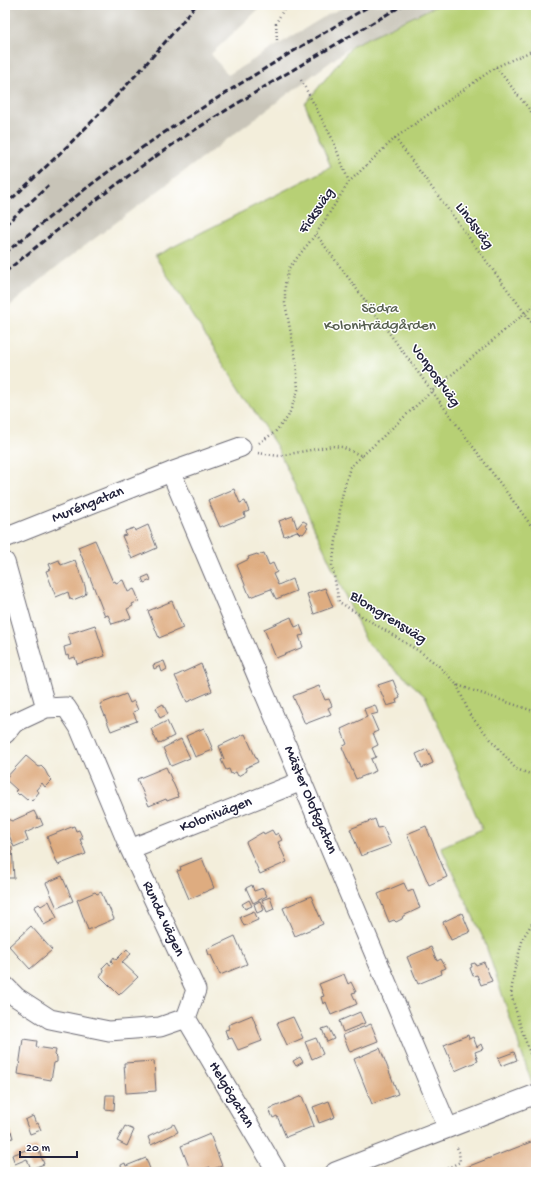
<svg xmlns="http://www.w3.org/2000/svg" width="541" height="1177" font-family="'Gochi Hand',sans-serif">
<style>
.industrial{fill:#c8c4b8}
.green{fill:#b7d075;stroke:#6c7958}
.building{fill:#deac80}
.lines{fill:none;stroke-linecap:round;stroke-linejoin:round}
.minor-casing{stroke:#6b6973;stroke-width:21}
.path{stroke:#6b6973;stroke-width:2.5;stroke-dasharray:1 3;stroke-linecap:butt}
.minor{stroke:#fff;stroke-width:19}
.rail{stroke:#22223b;stroke-width:3;stroke-dasharray:6 3;stroke-linecap:butt}
.labels{text-anchor:middle;dominant-baseline:central;stroke-width:3;stroke-linejoin:round;paint-order:stroke}
.street-label{font-size:15px;fill:#22223b;stroke:#fff}
.park-label{font-size:15px;fill:#565f4f;stroke:#fff}
</style>
<rect width="100%" height="100%" fill="#fff"/>
<filter id="ink" filterUnits="userSpaceOnUse"><feTurbulence type="fractalNoise" baseFrequency=".025" numOctaves="2"/><feDisplacementMap in="SourceGraphic" scale="8" xChannelSelector="R" yChannelSelector="G"/><feConvolveMatrix kernelMatrix="1 2 1 2 8 2 1 2 1" color-interpolation-filters="sRGB"/></filter>
<filter id="wash" filterUnits="userSpaceOnUse"><feTurbulence type="fractalNoise" baseFrequency=".012" numOctaves="4" result="noise"/><feDisplacementMap in="SourceGraphic" scale="16" xChannelSelector="R" yChannelSelector="G"/><feGaussianBlur stdDeviation="0.9" result="paint"/><feColorMatrix in="noise" values="0 0 0 0 0 0 0 0 0 0 0 0 0 0 0 0 0 1.4 0 .05"/><feComposite in="paint" operator="in"/></filter>
<g filter="url(#wash)">
<rect width="100%" height="100%" fill="#f3eedb"/>
<!-- industrial -->
<path class="industrial" d="M5,5H263L211,54L228,75L329,14L349,5H438L353,45L54,269L5,310Z"/>
<!-- green -->
<path class="green" d="M438,5H536V1085L533,1087L484,940L441,847L482,829L426,697L367,643L277,447L155,256L331,167L305,104L353,45Z"/>
<g id="blocks">
<!-- building -->
<path class="building" d="M234,489L240,503L245,501L249,511L244,513L245,517L220,527L208,500Z
M293,516L297,528L303,521L307,523L305,526L308,528L303,534L301,533L300,534L297,531L284,536L279,521Z
M148,525L157,548L132,559L122,536L126,535L125,531L134,528L135,531Z
M95,540L113,582L115,581L116,583L123,580L128,592L134,589L136,593L139,601L132,604L133,606L127,609L131,618L112,624L108,615L105,616L78,547Z
M264,553L269,565L273,563L277,572L273,574L278,585L292,579L296,591L276,599L271,589L250,597L237,565L249,559L248,557L257,554L258,555Z
M59,560L61,565L75,560L85,586L86,592L85,595L73,600L70,599L68,592L56,597L46,571L51,569L49,564Z
M149,575L151,580L144,583L142,578Z
M325,588L333,607L314,614L307,594Z
M172,601L183,628L159,638L148,611Z
M291,617L295,627L300,625L304,635L299,636L303,647L276,658L264,629Z
M95,625L105,656L77,664L75,657L69,659L68,655L66,656L64,647L71,645L68,634Z
M164,661L167,669L162,672L160,666L154,669L153,665Z
M201,664L212,691L187,702L175,676Z
M393,680L400,698L396,700L397,703L387,706L378,685Z
M319,686L325,700L329,699L332,706L328,708L331,714L305,724L293,696Z
M126,694L130,703L134,701L138,710L133,712L137,721L111,731L100,704Z
M163,704L168,714L160,718L156,708Z
M375,705L378,713L371,715L378,731L373,733L378,745L372,748L376,757L371,759L376,771L356,779L342,747L347,744L341,729L367,717L364,709Z
M167,721L174,736L158,744L151,729Z
M204,728L213,750L195,757L186,736Z
M245,734L258,762L245,768L247,771L238,776L236,772L231,774L229,769L226,770L221,760L224,759L219,746Z
M181,739L190,758L171,766L163,748Z
M427,749L433,763L422,768L416,754Z
M26,756L39,767L41,766L45,770L48,776L52,780L45,787L42,783L36,790L39,792L32,801L29,798L27,800L20,794L19,795L15,791L17,790L5,779Z
M166,767L178,794H177L178,797L167,801L166,799L149,806L137,779Z
M34,811L38,819L40,818L43,825L25,833L28,841L14,847L5,826V818L12,821Z
M375,819L378,828L383,827L391,845L361,856L350,829Z
M74,826L76,831L79,830L83,839H80L86,854L58,865L47,837Z
M426,826L447,877L429,885L407,834Z
M272,830L275,835L278,833L282,840L278,842L287,862L260,874L246,842L263,832L264,834Z
M5,847H12L14,878H5Z
M202,858L214,888L189,899L177,871L181,870L180,867Z
M62,876L73,901L57,908L46,883Z
M404,883L408,892L413,890L420,908L403,916L402,919L396,922L394,920L389,922L378,894Z
M252,885L254,891L263,888L267,896L253,903L246,888Z
M95,892L97,894L101,892L107,906L108,905L114,919L88,930L77,900Z
M311,896L323,924L295,936L283,908Z
M270,897L274,909L267,912L262,900Z
M249,900L252,906L245,909L242,904Z
M49,901L57,918L44,925L34,907L39,904L41,906Z
M260,901L264,910L257,913L254,904Z
M254,911L258,920L244,926L240,917Z
M462,913L470,932L451,940L443,922Z
M31,926L52,950L30,969L9,946Z
M235,936L247,964L220,975L211,955H209L207,949Z
M431,947L437,961L441,959L446,968L441,970L442,974L418,984L407,957Z
M127,949L131,954L122,962L138,977L119,995L100,976L104,971L102,968L108,962L110,965L113,963L111,961L114,957L116,960Z
M484,962L492,981L481,985L477,975L473,976L470,968L472,967L471,964L475,963L476,965Z
M344,974L348,984L351,982L356,992L352,993L357,1004L331,1015L326,1002L323,1004L321,997L324,996L319,984Z
M360,1012L365,1023L343,1032L339,1021Z
M252,1015L262,1041L238,1050L232,1038L228,1039L225,1030L229,1029L228,1025Z
M293,1017L303,1038L287,1045L277,1023Z
M371,1024L378,1041L350,1052L343,1035Z
M328,1027L334,1039L327,1042L322,1029Z
M468,1035L469,1039L473,1037L477,1047L481,1044L483,1049L475,1052L478,1061L455,1071L444,1045Z
M316,1038L323,1054L312,1059L305,1042Z
M23,1039L37,1041L36,1047L56,1050L55,1055L57,1057V1062L54,1063L51,1080L18,1074Z
M380,1048L398,1094L372,1104L354,1059Z
M514,1052L517,1060L501,1066L498,1058Z
M300,1057L303,1062L296,1066L293,1061Z
M154,1061L156,1091L126,1093L124,1063Z
M106,1095H115L114,1110L105,1109Z
M302,1096L314,1126L286,1137L277,1116L273,1118L269,1109Z
M329,1101L335,1117L319,1123L313,1107Z
M33,1116L36,1124L38,1123L41,1130L30,1134L25,1120Z
M174,1124L178,1132L151,1145L148,1137Z
M125,1126L134,1130L127,1146L117,1141Z
M11,1131L13,1138L7,1139L5,1133Z
M210,1134L222,1166L210,1170V1167L197,1172H191L181,1146Z
M536,1140V1170L531,1172H454Z
M37,1146L44,1164L31,1169L27,1159L15,1164L12,1155Z
M146,1158L151,1172H122L121,1165L125,1163L126,1166Z"/>
</g>
</g>
<g filter="url(#ink)">
<use href="#blocks" fill-opacity="0" stroke="#6b6973" stroke-width="1"/>
<g class="lines">
<defs>
<path id="minor" d="M171,472L448,1128
M5,538L171,472L241,447
M5,562L46,708
M5,734L14,723L46,708L66,707L79,727L130,849L196,990L186,1018L160,1027L109,1031L50,1019L16,997L5,986
M130,849L302,781
M186,1018L277,1172
M335,1172L536,1094"/>
</defs>
<!-- minor casing -->
<use href="#minor" class="minor-casing"/>
<!-- path -->
<path class="path" d="M277,40L276,23L286,5
M496,67L536,118
M301,80L332,138L349,182
M395,138L536,328
M316,234L536,532
M259,443L275,432L288,417L298,390L296,360L285,303V284L289,268L316,234L349,182L395,138L496,67L536,49
M258,453L279,456L332,446L342,447L362,456L432,391L536,304
M362,456L350,467L341,500L338,529L332,565L339,602L422,653L440,667L457,685L536,712
M457,685L470,715L516,769L536,776
M536,917L523,938L514,972L511,994L521,1028L536,1070
M440,1172L460,1162L459,1152L456,1145"/>
<!-- minor -->
<use href="#minor" class="minor"/>
<!-- rail -->
<path class="rail" d="M5,205C73,143 138,77 196,5
M5,225L48,186
M5,253C45,221 85,188 127,158C206,103 288,54 371,5
M5,272C71,219 137,166 209,121C273,81 338,43 403,5"/>
</g>
</g>
<g class="labels">
<!-- street labels -->
<g class="street-label">
<text transform="translate(317 211) rotate(-56)">Ficksväg</text>
<text transform="translate(474 226) rotate(53)">Lindsväg</text>
<text transform="translate(435 376) rotate(54)">Vonpostväg</text>
<text transform="translate(88 505) rotate(-22)">Muréngatan</text>
<text transform="translate(388 618) rotate(32)">Blomgrensväg</text>
<text transform="translate(310 800) rotate(67)">Mäster Olofsgatan</text>
<text transform="translate(216 815) rotate(-21)">Kolonivägen</text>
<text transform="translate(163 919) rotate(65)">Runda vägen</text>
<text transform="translate(231 1095) rotate(59)">Helgögatan</text>
</g>
<!-- park labels -->
<g class="park-label">
<text x="380" y="309">Södra<tspan x="380" dy="17">Koloniträdgården</tspan></text>
</g>
</g>
<!-- margin -->
<rect width="541" height="1177" fill="none" stroke="#fff" stroke-width="20"/>
<!-- scale -->
<path d="M20 1151v6h57v-6" fill="none" stroke="#22223b" stroke-width="2"/>
<text x="26" y="1151" font-size="12" fill="#22223b" stroke="#ffffff" stroke-width="3" paint-order="stroke">20 m</text>
</svg>
